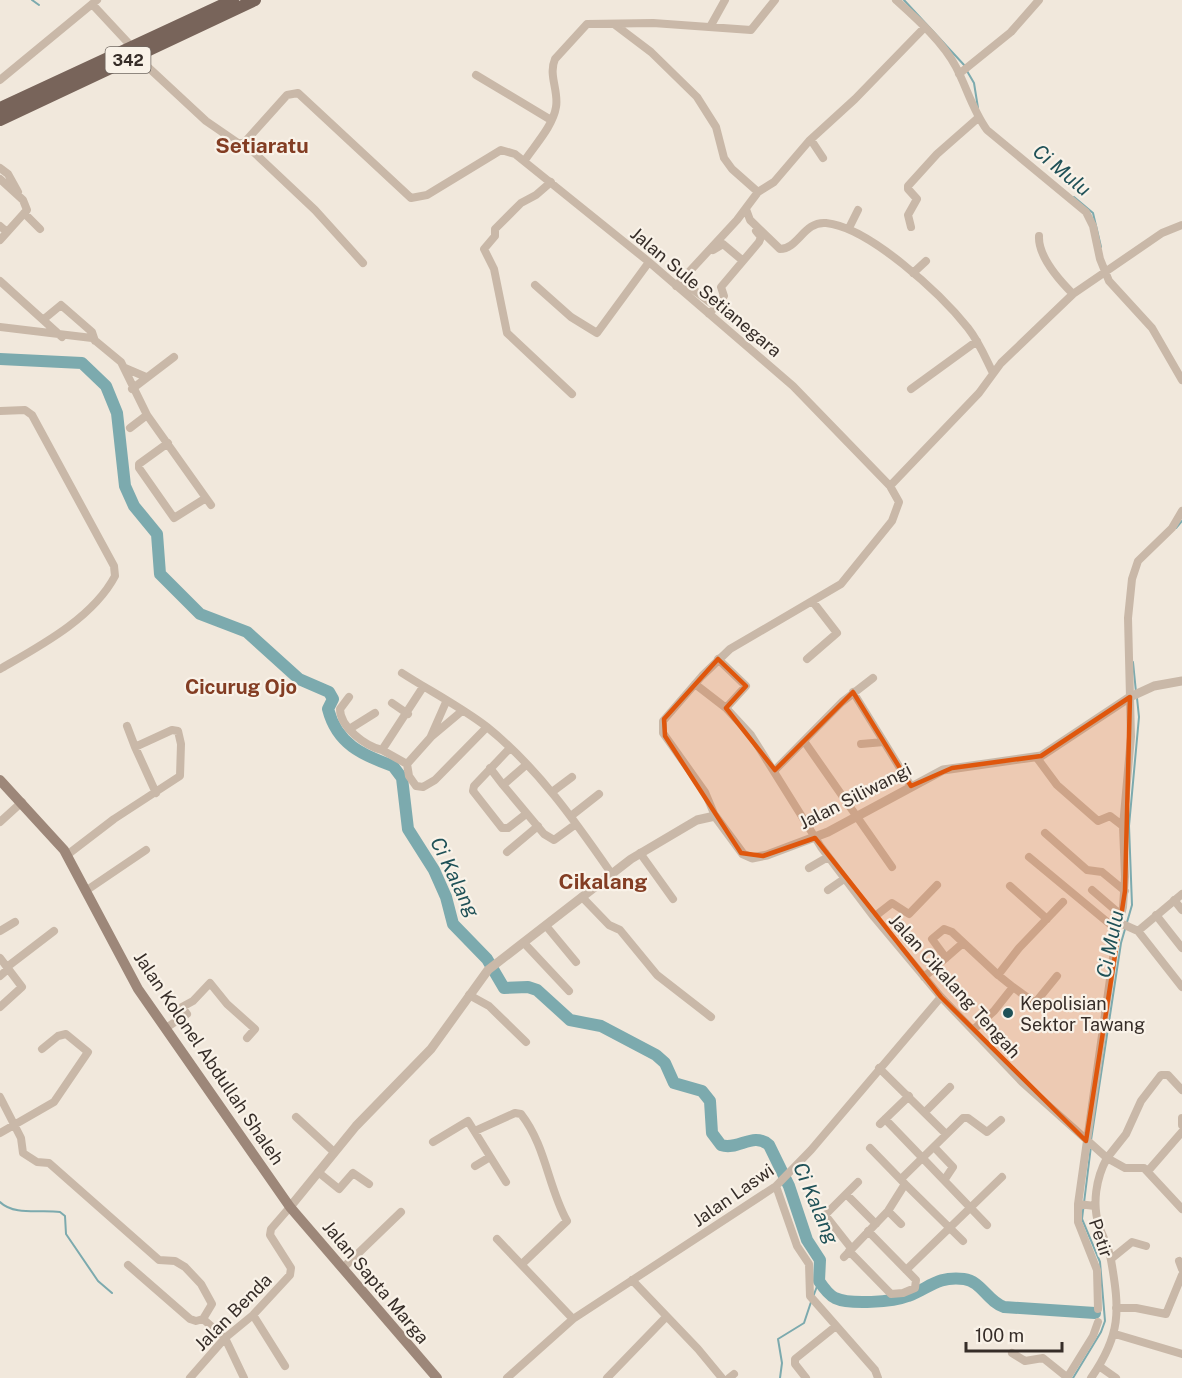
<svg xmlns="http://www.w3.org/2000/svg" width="1182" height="1378" font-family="'Public Sans',sans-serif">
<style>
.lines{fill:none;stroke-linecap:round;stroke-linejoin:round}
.stream{stroke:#7caaae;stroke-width:2}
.river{stroke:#7caaae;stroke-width:12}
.minor{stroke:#c9b8a8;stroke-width:8}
.tertiary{stroke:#c9b8a8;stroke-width:9}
.secondary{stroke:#9d8779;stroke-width:10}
.primary{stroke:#78645a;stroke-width:12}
.marked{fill:#df570d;fill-opacity:0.2;stroke:#df570d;stroke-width:4.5;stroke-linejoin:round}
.poi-dot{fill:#1f5157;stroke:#f9f2e8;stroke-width:2}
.labels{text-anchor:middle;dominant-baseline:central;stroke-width:4.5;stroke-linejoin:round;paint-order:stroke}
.shield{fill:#f9f2e8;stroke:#706862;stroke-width:1.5}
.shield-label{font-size:16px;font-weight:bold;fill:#362d28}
.street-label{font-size:18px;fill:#362d28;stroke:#f9f2e8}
.poi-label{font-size:18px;fill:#362d28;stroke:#f9f2e8;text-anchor:start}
.water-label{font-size:20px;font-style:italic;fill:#1f5157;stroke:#f9f2e8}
.neighbourhood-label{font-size:20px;font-weight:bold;fill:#833d23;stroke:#f9f2e8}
.quarter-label{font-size:21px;font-weight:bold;fill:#833d23;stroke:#f9f2e8}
</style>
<rect width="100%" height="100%" fill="#f1e8dc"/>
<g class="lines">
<!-- stream -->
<path class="stream" d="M32,0L39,5
M904,0L965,66
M967,71L974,83L978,108
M1074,197L1093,213L1101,247
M1176,528L1182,521
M1133,662L1136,692
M1091,1140L1121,943L1132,905L1129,826L1139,717L1137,698
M0,1202C14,1216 42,1209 60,1212L65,1216L66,1234L98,1281L112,1293
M813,1297L819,1281
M780,1378L782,1363L778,1339L804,1323L811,1302
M1073,1378L1101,1332L1105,1321L1100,1262L1082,1219L1091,1146"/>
<!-- river -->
<path class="river" d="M0,359L82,363L106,386L117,413L125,486L134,506L157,534L160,574L200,614L247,632L299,679L329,692L333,699L328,709C337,744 362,755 393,766L402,778L408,829L434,870L446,897L453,924L487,959L504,988L528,987L537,990L570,1020L601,1026L656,1055L665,1063L674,1083L702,1091L710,1101L712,1133L721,1145C738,1151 753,1131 769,1145L789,1186L807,1240L820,1260L819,1281C823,1287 829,1295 835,1298C850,1305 893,1302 908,1296C930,1288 936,1276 964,1279C981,1281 988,1302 1004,1307L1095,1313"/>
<!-- minor -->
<path class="minor" d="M896,0C917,19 943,42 956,67C967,88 973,111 987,130L1086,212L1093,226L1100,259L1109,281L1152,328L1182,380
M92,4L132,47
M614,24L651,52L697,97L716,127L724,158L732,169L758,192L774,182L809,141L855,99L925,27
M710,27L725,0
M136,56L206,121L238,143H244L287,95L298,93L411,198L427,195L501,150L515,154L649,262L793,386L890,486L899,502L892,521L841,584L730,649L702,676L663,721V733L705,792L715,816
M959,74L1011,32L1039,0
M476,75L551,120
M0,80L97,0
M811,140L823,158
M244,143L315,210L363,263
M525,160C535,145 553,126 556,107C559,91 548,75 555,59L587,24L653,23L751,30L775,0
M0,168L8,174L18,192
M0,179L23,200L27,210L0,240
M551,182L536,195L521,203L495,229V236L484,249L494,269L507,333L572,394
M746,209L750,220L780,249C798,249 804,221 826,223C869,227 941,294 968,328C979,342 985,357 993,373
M24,213L40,229
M0,226L7,232
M911,227L908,215L917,199L908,189V186L937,154L978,118
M849,228L858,210
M1039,236C1038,256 1059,280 1073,294
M713,250L723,244L742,260
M913,273L926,261
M0,281L62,337
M682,281L715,306
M535,285L571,317L597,333L649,262
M676,286L737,220L758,192
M709,314L724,296L721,287L759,242L761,237L756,231
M44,319L61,305L92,332L95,341
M0,327L92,338L121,362L147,415L211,505
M125,368L146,377
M132,389L174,357
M911,389L977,341
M0,411L25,410L32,415L114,566L115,576C93,618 40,646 0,669
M130,428L147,415
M168,443L139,464V468L174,518L206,498
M890,486L979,393L1001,363L1073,294L1162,233L1182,225
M718,659L746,686L726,708
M807,659L837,633L813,602
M402,673C430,691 461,707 487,727C537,767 575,821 611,873
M695,684L726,708L751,735L821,847L874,917L941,997L1022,1082L1107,1158C1096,1178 1092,1204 1099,1226C1103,1237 1109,1248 1111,1260C1120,1311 1121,1335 1091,1378
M423,687L382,750L407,764L409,776L416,786L423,787L435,780L487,727
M853,692L884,742
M349,697L340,709C340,727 365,746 382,750
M392,703L408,714
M351,728L375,713
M431,736L446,702
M804,741L892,867
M861,744L884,742L911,786
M135,747L156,793
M510,748L474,786L473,791L502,828H508L526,814
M1037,758L1057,785L1098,821L1110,816L1123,826
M407,764L431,737L462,711
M526,765L503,785L544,834L554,840L576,824
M490,768L503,785
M774,771L842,702L873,678
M552,792L572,777
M571,816L599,794
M0,822L22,802
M1045,833L1087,870L1102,872L1125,891
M507,852L538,826
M640,853L673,899
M67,855L114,819L180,776L181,744L178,731L172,730L135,747L127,726
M1029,857L1117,930
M809,868L828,857
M1010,886L1047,919
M87,890L146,850
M828,890L844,879
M1092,890L1121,915
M582,897L609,925L620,930L657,975L711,1017
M1174,900L1182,910
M1156,915L1182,948
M874,917L892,903L909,914L937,885
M1118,922L1138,931L1182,894
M547,927L576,962
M0,931L15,922
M1138,931L1182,987
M524,943L569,991
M0,958L22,987L0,1007
M946,958L932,939L944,929L952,932L998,975
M7,967L54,931
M0,976L8,969
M924,977L963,943
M1013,987L1035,1003L1057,976
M469,995L489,1006L526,1042
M166,1028L187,1014L182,1007L193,1001L210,983L227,1004L255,1029L247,1038
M973,1030L994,1011L1013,987L998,975L1019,948L1063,902
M879,1068L946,1134
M1182,1090L1168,1075H1161L1141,1101L1126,1134L1107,1158L1125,1168H1144L1182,1209
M0,1097L21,1138L23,1153L37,1162L49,1163L159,1260L175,1261L185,1267L201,1284L212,1304L203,1319L225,1338L244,1378
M926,1111L950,1087
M296,1117L334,1152
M1182,1118V1125
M885,1119L987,1225
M880,1124L909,1096
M475,1131L515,1113L521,1114C546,1146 548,1187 567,1221L522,1264
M0,1133L54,1102L88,1052L66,1034L58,1036L42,1049
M433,1142L468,1121L506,1182
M934,1147L953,1167L945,1179
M475,1166L490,1157
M1148,1171L1182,1132
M318,1172L339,1189L353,1173L369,1184
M901,1179L963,1118H968L987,1132L1001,1120
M905,1184L963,1241
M776,1186L797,1246L809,1264L810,1296L875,1370L878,1378
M846,1194L876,1224
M1078,1204L1095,1206
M888,1211L901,1224
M497,1239L573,1319
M851,1248L825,1215L858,1182
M849,1251L891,1294L903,1293L915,1288L916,1280L868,1231
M844,1257L888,1211L905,1184L870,1148
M1111,1259L1132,1242L1146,1246
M1179,1261L1182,1269
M128,1265L190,1319L196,1321L203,1319
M344,1267L401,1212
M906,1270L1002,1177
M632,1280L698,1349L722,1378
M1116,1308H1136L1166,1314L1182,1275
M1098,1309L1097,1270L1078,1222V1204L1117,930L1123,907L1125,877L1123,826L1131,737L1128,618L1132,579L1138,561L1172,528L1182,511
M253,1315L285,1366
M1115,1334L1182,1354
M1012,1353L1025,1361L1043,1358L1068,1378
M1099,1366L1116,1378
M190,1378L225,1338L253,1315L290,1275L291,1268L270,1235L271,1229L290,1207
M507,1378L573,1319L776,1186L811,1150L941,997
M607,1378L666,1317
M729,1378L734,1374
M806,1378L795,1364V1359L836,1326
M1067,1378L1093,1336L1098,1322"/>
<!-- tertiary -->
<path class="tertiary" d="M290,1207L356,1126L431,1049L488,970L631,859L697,820L715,816L743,854L752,858L767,855L828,832L943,770L1041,756L1130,697L1154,686L1182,681"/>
<!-- secondary -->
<path class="secondary" d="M0,780L64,850L138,989L290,1207L437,1378"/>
<!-- primary -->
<path class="primary" d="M0,108L233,0
M0,120L255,0"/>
</g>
<!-- marked area -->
<path class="marked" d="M718,659L746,686L726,708L775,770L853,692L911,786L952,768L1041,756L1130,697L1125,891L1086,1141L941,997L815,838L763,856L741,853L665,736L664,719Z"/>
<!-- markers -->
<circle class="poi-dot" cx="1008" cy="1013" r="6"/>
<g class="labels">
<!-- shield labels -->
<rect class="shield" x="105.5" y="47" width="45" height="26" rx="4.5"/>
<g class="shield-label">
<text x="128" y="60">342</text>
</g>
<!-- street labels -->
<g class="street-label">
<text transform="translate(706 292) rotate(40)">Jalan Sule Setianegara</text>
<text transform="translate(855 796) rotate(-27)">Jalan Siliwangi</text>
<text transform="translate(955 986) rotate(48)">Jalan Cikalang Tengah</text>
<text transform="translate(209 1058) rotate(56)">Jalan Kolonel Abdullah Shaleh</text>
<text transform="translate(733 1195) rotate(-35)">Jalan Laswi</text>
<text transform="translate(1101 1238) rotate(71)">Petir</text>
<text transform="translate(376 1282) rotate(50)">Jalan Sapta Marga</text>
<text transform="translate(233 1312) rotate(-45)">Jalan Benda</text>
</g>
<!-- poi labels -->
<g class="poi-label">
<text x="1020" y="1003">Kepolisian<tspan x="1020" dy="21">Sektor Tawang</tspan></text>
</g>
<!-- water labels -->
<g class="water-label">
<text transform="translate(1062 170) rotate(40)">Ci Mulu</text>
<text transform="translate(455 877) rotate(64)">Ci Kalang</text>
<text transform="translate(1110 944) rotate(-78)">Ci Mulu</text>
<text transform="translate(816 1203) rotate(67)">Ci Kalang</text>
</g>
<!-- neighbourhood labels -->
<g class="neighbourhood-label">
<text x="241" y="687">Cicurug Ojo</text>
</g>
<!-- quarter labels -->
<g class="quarter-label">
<text x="262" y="145">Setiaratu</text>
<text x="603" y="881">Cikalang</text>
</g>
</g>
<!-- scale -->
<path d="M966 1342v9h96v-9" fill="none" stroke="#362d28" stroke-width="3"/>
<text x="975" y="1342" font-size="18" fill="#362d28" stroke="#f9f2e8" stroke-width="4.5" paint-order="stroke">100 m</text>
</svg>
